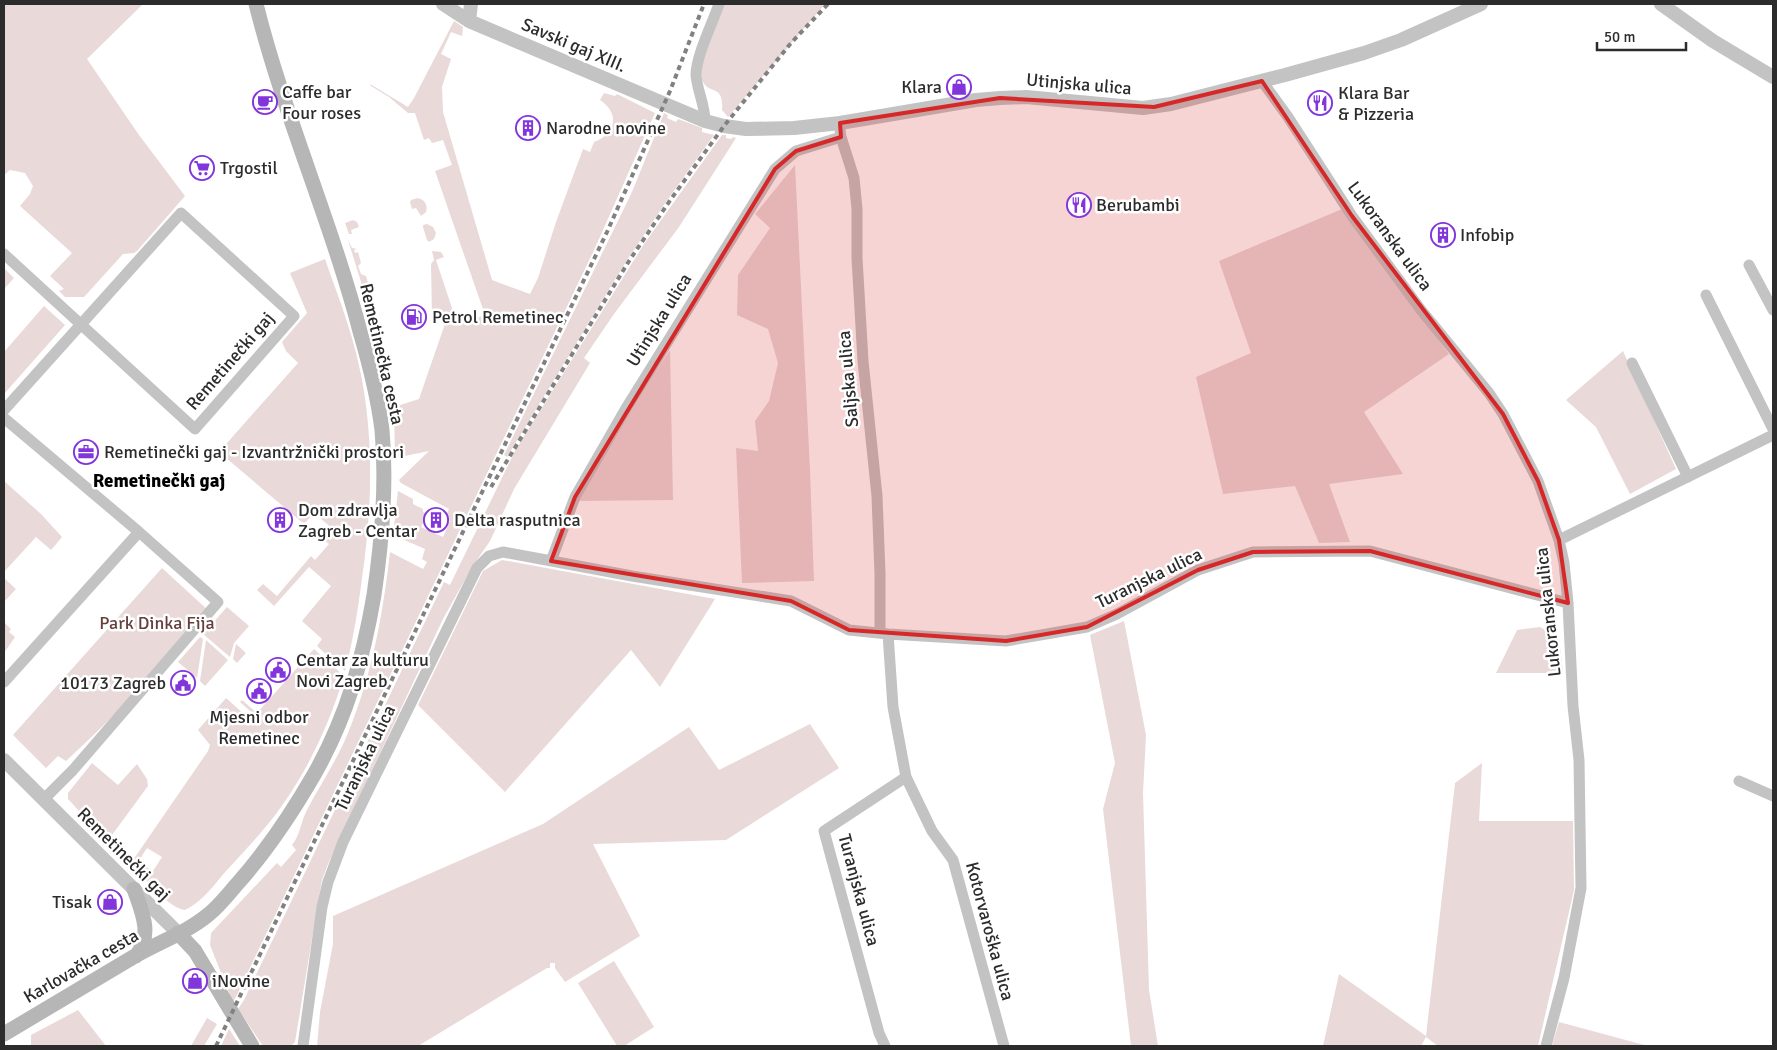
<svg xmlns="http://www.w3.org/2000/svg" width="1777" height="1050" font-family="Signika,sans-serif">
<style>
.green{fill:#e9d9d9;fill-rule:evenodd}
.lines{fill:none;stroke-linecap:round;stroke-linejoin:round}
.minor{stroke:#c3c3c3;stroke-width:11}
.tertiary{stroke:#c3c3c3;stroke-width:14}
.secondary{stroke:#b6b6b6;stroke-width:15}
.rail{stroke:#818181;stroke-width:4;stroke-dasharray:5 4;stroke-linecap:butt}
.marked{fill:#d62828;fill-opacity:0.2;stroke:#d62828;stroke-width:4;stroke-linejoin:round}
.labels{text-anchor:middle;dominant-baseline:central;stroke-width:5;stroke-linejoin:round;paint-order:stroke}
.street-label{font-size:18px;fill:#2c2c2c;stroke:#fff}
.poi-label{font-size:18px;fill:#2c2c2c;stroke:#fff;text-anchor:start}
.park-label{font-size:18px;fill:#643f3c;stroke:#fff}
.neighbourhood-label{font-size:19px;font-weight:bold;fill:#000;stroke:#fff}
</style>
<rect width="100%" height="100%" fill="#fff"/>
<!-- green -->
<path class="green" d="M4,4H143L87,59L139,135L185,196L137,251L134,253L123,254L84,297H65L59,291L64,289L50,276L72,253L20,206L30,194L33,186L25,173L10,170L4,175Z
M723,4H825L728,117L722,110C724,84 710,95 703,82C695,67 716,19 723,4Z
M454,21L463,27L462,36L451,32L441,54L451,59L442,87L443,112L492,280L530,294L538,278L556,222L583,149L590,152L594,142C615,134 621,114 600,100L604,93L615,96L617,94L655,113L595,248L233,1003L210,945L211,933L277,863L281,867L296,850L292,845C300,836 301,821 307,810C320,785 337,760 348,733C372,675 383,614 390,552L423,569L427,562L422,559L425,549L393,535L398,491L413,499V504L423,509V512L427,514L421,527L443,537L450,521L445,518L449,509L401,483L399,480L429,451L395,458L394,407L419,399L447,318H432L431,264L434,260L432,251L441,252L444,257L436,260L455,317L463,315L467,322L478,325L477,318L485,315L435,171L452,165L443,140L432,143L429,138L424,140L415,113H408L389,97L371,86L370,84L408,107L414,98Z
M664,113L668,115L667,118L676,122L678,119L702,128V132L714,135L668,199L627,260L507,457L504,455L632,192Z
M722,135H726V138L731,139L733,137L736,138L679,227L614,314L584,358L590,363L514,489L490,541L472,567L443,619L328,864L322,880L317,908L295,1042L291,1046H263L238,1009L244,1000L444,582L450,585L515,451L644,244Z
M795,165L810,470L814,581L742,583L736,448L758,451L755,421L769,401L778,363L768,329L737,315L738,275L770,228L755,214Z
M418,198C425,200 428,205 426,212L421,216L416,208L412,209L410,202L411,200Z
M1342,209L1449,354L1364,412L1403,474L1329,484L1350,542L1319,543L1295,486L1223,494L1196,377L1251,353L1219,261Z
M353,220L357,222L359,227L351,230L352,234H349L345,223Z
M427,224L433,227L436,233L434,239L429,242L427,240L423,227V225Z
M348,240L352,248L357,249L354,250L355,253L358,252L361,263L358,266L361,274L366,276L368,283L362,285Z
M325,259C335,288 347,318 355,349C375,424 373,502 362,578C358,610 353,641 345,671L317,646L322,639L302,621L331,586L309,567L274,606L257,590L263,584L277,596L311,556L315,560L329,544L324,540L333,529L314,513L304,524L219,452L298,363L286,351L282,342L307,313L290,273Z
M4,268L14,278L4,289Z
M44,306L65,325L4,394V352Z
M670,350L673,500L575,501L624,419Z
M1623,351L1676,469L1630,494L1596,427L1566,400Z
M4,481L41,514L62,537L51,550L36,537L4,572Z
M502,560L715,599L660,687L631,650L505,792L418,705L483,571Z
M162,568L210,612C164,664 117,714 66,761L58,756L46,768L13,735Z
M4,578L16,589L4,602Z
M227,607L249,626L234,643L230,657L203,634Z
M1124,621L1146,735L1143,793L1149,990L1158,1046H1131L1103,809L1115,763L1090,635Z
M4,622L11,629L9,632L15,637L4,653Z
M1540,627L1559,638L1563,673H1496L1517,630Z
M200,637L203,639L197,678L178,662Z
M206,640L228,660L205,686L200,681Z
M236,644L246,653L237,663L233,659Z
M314,649L344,676C330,722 309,768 281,807C265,830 245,850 226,871C215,884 201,903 185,910C166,907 144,877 131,863L208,751L210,745L198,730L226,698L255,724L259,719L240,702L242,700L257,713ZM147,848L162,857L153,871L138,862Z
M810,724L839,768L726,840L593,844L640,936L565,982L555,968V963H550V968H547L418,1046H317L320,1012L333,944V916L543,824L689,727L719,770Z
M92,763L118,785L137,764L147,779L148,786L112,835C99,837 78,809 68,799V793Z
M1482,763L1479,821H1573L1574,890L1538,1046H1438L1426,1037L1421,1046H1323L1339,974L1426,1036L1455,783Z
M614,961L654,1027L624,1046H617L578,983Z
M78,1010L106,1046H31V1035Z
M207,1018L217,1024L204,1046H191Z
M1559,1022L1648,1046H1552Z
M229,1029L240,1046H221Z"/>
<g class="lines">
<!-- minor -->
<path class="minor" d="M1262,81L1288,117L1352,216L1421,310L1489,393L1503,414L1538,481L1559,540L1564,563L1568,603L1573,706L1579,760L1581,888L1564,978L1546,1046
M705,121C705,105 697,90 696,75C696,56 713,22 719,4
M840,130L841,137L854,178L857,209V258L863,361L877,496L880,573V633
M4,254L195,429L294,316L181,213C122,279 63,344 4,410
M1749,265L1773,310
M1706,295L1773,429
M1632,363L1688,477
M4,418L139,532L218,602L73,770L44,799
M1559,540L1773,435
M551,561L575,497L625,410L775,169L796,151L841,137
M4,682L139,532
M906,777L932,831L953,860L1004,1046
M1739,781L1773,796
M303,1046L322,907L328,882L343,842L477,568L489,556L503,552L632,576L791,601L849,630L888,634L1006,641L1087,627L1117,614L1198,570L1253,552L1370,551L1568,603
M885,1046L879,1033L824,831L906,777L893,707L888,634"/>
<!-- tertiary -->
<path class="tertiary" d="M443,4L469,21L705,121L724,126L746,129L794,128L840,123L976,100L1000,98L1026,97L1143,108L1171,104L1285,75L1364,53L1401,40L1481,4
M1661,4L1713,41L1773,77
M469,21L471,4
M4,760L178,933"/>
<!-- secondary -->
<path class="secondary" d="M134,889C142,912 153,934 136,956
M178,933L195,951L252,1046
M4,1034C47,1008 91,982 135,956C159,942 188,932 209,914C220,905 229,893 238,883C269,848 292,813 315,773C347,716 363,659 374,595C382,541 387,485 382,430C378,398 370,366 361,335C332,223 284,116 256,4"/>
<!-- rail -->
<path class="rail" d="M491,487L629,261L671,199L724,126L791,43L828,4
M216,1046L607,232L670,91L704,4"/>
</g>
<!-- marked area -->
<path class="marked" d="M1262,81L1352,216L1503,414L1538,481L1559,540L1568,603L1370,551L1253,552L1198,570L1087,627L1006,641L849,630L791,601L551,561L575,497L775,169L796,151L841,137L840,123L1000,98L1154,107Z"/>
<!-- icons -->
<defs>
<symbol id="shop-ring" viewBox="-11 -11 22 22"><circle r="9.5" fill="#fff" stroke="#8235db" stroke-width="1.5"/><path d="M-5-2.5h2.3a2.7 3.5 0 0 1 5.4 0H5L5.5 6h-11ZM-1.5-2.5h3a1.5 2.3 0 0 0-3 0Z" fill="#8235db"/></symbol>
<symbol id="cafe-ring" viewBox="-11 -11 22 22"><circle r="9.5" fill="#fff" stroke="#8235db" stroke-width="1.5"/><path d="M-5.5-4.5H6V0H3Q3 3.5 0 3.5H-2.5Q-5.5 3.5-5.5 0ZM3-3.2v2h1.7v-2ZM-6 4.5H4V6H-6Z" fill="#8235db"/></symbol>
<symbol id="restaurant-ring" viewBox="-11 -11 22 22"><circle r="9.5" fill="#fff" stroke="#8235db" stroke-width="1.5"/><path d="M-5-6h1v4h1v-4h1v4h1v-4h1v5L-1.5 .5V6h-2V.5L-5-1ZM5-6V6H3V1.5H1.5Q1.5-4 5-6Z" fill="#8235db"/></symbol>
<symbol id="building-ring" viewBox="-11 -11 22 22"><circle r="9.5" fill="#fff" stroke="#8235db" stroke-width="1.5"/><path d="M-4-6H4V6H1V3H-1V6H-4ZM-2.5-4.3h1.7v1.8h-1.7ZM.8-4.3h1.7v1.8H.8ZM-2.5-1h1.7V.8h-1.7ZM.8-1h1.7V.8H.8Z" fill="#8235db"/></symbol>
<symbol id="supermarket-ring" viewBox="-11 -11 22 22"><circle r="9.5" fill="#fff" stroke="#8235db" stroke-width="1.5"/><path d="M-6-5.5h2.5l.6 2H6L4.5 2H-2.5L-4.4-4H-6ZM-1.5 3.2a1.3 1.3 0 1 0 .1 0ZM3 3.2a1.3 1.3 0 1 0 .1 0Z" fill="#8235db"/></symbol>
<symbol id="fuel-ring" viewBox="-11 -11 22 22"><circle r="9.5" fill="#fff" stroke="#8235db" stroke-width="1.5"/><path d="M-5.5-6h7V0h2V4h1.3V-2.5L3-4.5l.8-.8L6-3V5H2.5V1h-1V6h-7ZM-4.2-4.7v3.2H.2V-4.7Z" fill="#8235db"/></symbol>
<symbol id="office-ring" viewBox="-11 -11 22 22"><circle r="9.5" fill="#fff" stroke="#8235db" stroke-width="1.5"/><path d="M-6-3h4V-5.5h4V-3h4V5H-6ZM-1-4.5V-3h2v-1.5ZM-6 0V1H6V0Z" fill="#8235db"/></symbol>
<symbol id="civic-ring" viewBox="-11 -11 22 22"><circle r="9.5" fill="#fff" stroke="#8235db" stroke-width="1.5"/><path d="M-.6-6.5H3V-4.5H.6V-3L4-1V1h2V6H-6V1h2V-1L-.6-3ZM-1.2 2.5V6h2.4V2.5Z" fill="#8235db"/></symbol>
</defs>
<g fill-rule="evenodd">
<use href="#shop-ring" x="945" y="73" width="28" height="28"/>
<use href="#cafe-ring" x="251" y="88" width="28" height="28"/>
<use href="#restaurant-ring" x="1306" y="89" width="28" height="28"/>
<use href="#building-ring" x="514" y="114" width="28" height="28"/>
<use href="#supermarket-ring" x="188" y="154" width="28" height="28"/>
<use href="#restaurant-ring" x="1065" y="191" width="28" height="28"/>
<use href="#building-ring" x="1429" y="221" width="28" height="28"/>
<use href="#fuel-ring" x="400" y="303" width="28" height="28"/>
<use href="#office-ring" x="72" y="438" width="28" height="28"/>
<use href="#building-ring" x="266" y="506" width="28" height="28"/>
<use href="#building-ring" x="422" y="506" width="28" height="28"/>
<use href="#civic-ring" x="264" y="656" width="28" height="28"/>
<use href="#civic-ring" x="169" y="669" width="28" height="28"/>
<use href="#civic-ring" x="245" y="677" width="28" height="28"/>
<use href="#shop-ring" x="96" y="888" width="28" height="28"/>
<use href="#shop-ring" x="181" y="967" width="28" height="28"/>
</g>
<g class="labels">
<!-- street labels -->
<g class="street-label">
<text transform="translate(574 45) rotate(23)">Savski gaj XIII.</text>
<text transform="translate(1079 84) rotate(5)">Utinjska ulica</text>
<text transform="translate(1390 236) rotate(54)">Lukoranska ulica</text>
<text transform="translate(659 320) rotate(-58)">Utinjska ulica</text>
<text transform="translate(382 354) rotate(77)">Remetinečka cesta</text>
<text transform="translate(230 361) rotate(-49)">Remetinečki gaj</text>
<text transform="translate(848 379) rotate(-95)">Saljska ulica</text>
<text transform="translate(1149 578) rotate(-26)">Turanjska ulica</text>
<text transform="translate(1548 612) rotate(-96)">Lukoranska ulica</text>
<text transform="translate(365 758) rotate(-64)">Turanjska ulica</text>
<text transform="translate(124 854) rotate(45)">Remetinečki gaj</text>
<text transform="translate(859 890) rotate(75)">Turanjska ulica</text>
<text transform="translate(990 931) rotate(75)">Kotorvaroška ulica</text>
<text transform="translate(81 966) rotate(-30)">Karlovačka cesta</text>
</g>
<!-- poi labels -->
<g class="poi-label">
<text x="942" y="87" text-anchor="end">Klara</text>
<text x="282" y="92">Caffe bar<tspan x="282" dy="21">Four roses</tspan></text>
<text x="1338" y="93">Klara Bar<tspan x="1338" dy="21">&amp; Pizzeria</tspan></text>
<text x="546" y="128">Narodne novine</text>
<text x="220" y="168">Trgostil</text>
<text x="1096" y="205">Berubambi</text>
<text x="1460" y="235">Infobip</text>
<text x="432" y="317">Petrol Remetinec</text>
<text x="104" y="452">Remetinečki gaj - Izvantržnički prostori</text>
<text x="298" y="510">Dom zdravlja<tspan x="298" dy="21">Zagreb - Centar</tspan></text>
<text x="454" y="520">Delta rasputnica</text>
<text x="296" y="660">Centar za kulturu<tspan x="296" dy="21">Novi Zagreb</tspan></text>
<text x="166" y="683" text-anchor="end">10173 Zagreb</text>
<text x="259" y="717" text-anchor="middle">Mjesni odbor<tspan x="259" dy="21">Remetinec</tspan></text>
<text x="92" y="902" text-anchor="end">Tisak</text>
<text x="212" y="981">iNovine</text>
</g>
<!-- park labels -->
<g class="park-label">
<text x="157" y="623">Park Dinka Fija</text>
</g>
<!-- neighbourhood labels -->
<g class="neighbourhood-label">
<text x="159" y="481">Remetinečki gaj</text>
</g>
</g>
<!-- border -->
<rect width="1777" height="1050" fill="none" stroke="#2c2c2c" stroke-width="10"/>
<!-- scale -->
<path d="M1597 42v8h89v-8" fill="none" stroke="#2c2c2c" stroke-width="2.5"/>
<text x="1604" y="42" font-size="15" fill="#2c2c2c" stroke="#ffffff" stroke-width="4" paint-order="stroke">50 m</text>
</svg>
